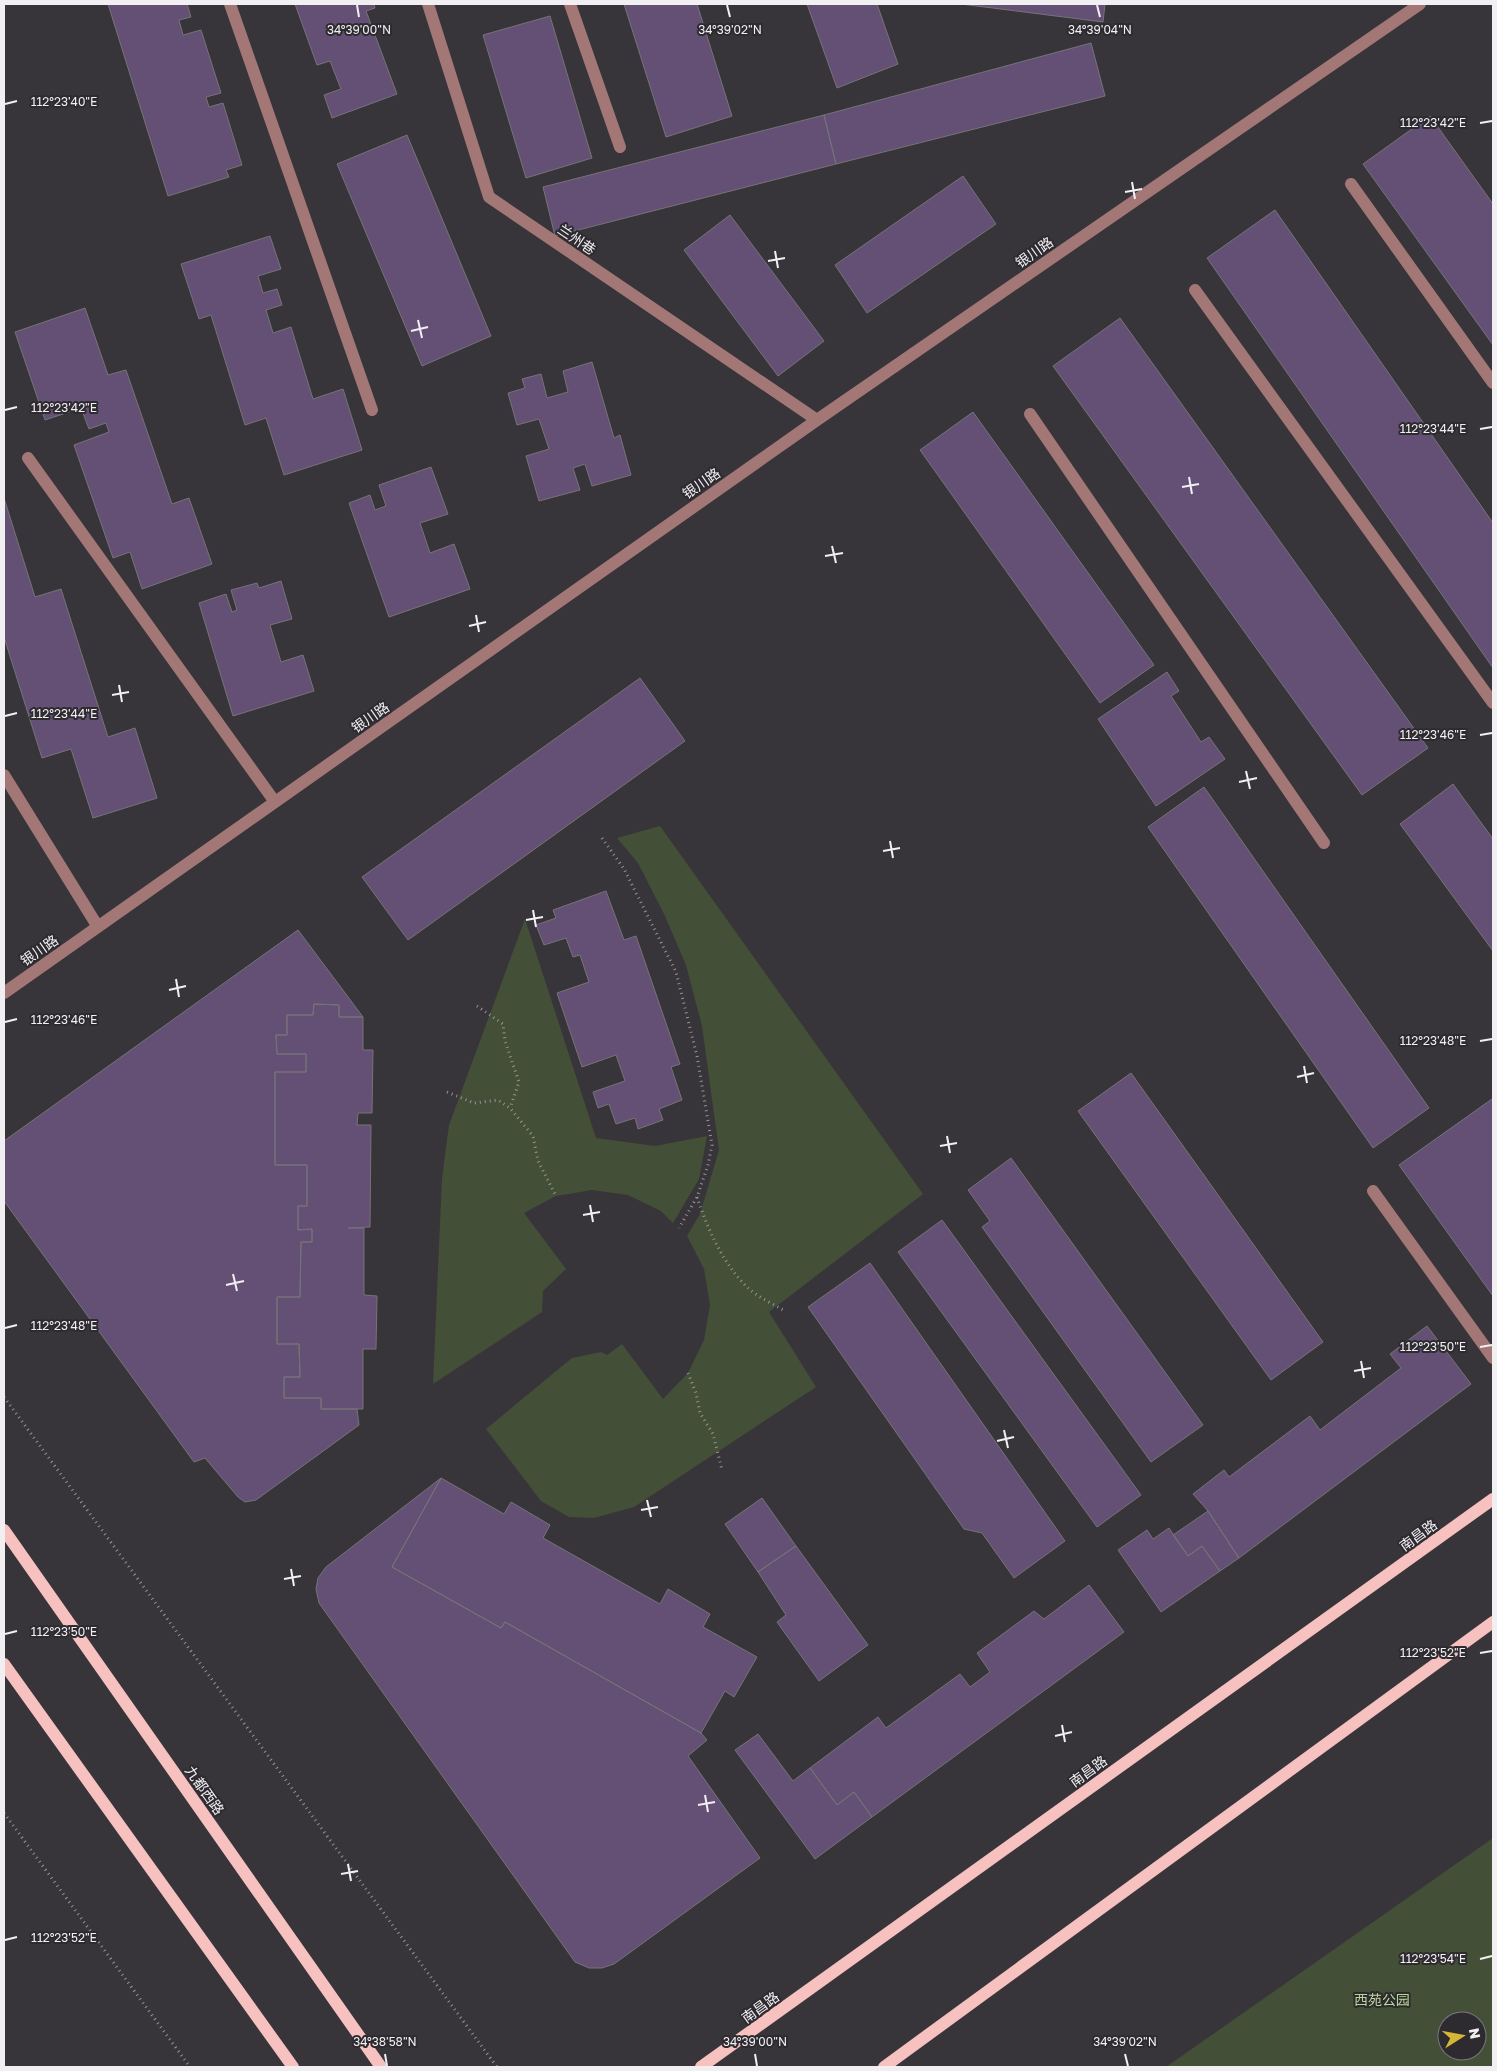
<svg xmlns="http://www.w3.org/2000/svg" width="1497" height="2071" font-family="'Golos Text','Noto Sans SC',sans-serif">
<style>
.green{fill:#444f38;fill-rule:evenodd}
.building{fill:#645074;stroke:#767378}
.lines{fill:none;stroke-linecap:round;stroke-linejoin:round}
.path{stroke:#969498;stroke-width:3;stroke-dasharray:1 4;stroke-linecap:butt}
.minor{stroke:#a27775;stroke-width:12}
.major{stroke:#f6c1be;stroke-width:12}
.ticks{fill:none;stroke:#f1eff2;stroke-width:2}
.labels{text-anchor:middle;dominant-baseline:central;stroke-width:4;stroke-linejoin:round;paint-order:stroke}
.street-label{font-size:14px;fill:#f1eff2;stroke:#2d2b30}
.park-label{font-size:14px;fill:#b9d898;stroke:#2d2b30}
.ticks-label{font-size:12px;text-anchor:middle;fill:#f1eff2;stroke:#2d2b30;stroke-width:4;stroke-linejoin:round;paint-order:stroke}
</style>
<rect width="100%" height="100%" fill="#37353a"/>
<!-- green -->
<path class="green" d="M660,826L923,1194L769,1312L816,1387L634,1507L594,1518L569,1517L541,1501L486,1429L572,1358L601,1352L607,1355L622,1344L663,1399L688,1373L704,1340L710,1305L704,1269L687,1236L700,1214L719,1150L702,1026L686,965L664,914L638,863L617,838Z
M525,919L596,1138L655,1146L707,1136L699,1179L673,1223L661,1211L628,1195L592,1190L556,1196L524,1213L566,1269L543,1291L542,1312L433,1384L442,1178L449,1125Z
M1493,1838V2067H1166ZM1447,2021H1477V2051H1447Z"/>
<!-- building -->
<path class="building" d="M108,4H187L191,17L179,20L183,35L201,30L221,93L206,97L209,107L223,103L242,165L226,170L229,177L168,196Z
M295,4H374L375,8L366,11L397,94L332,118L324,95L341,89L330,61L317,65Z
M624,4H697L732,116L666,137Z
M807,4H877L898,64L837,88Z
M961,4H1105L1103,22Z
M550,16L592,158L526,178L483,35Z
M1091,43L1105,96L836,164L824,115Z
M824,115L836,164L555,236L543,187Z
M1430,116L1493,204V345L1363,164Z
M407,135L491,336L422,366L337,164Z
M963,176L996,224L867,313L835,265Z
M1275,210L1493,523V668L1207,258Z
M730,215L824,341L778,376L684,250Z
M270,236L281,269L258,276L263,293L277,289L282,305L266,310L273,333L291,327L313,399L343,389L362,450L284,475L266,418L245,425L211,315L199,319L181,264Z
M85,308L108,375L126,370L172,504L189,498L212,564L142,589L130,552L113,558L74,445L109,432L106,423L89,429L81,408L45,420L15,332Z
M1120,318L1428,748L1362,795L1053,366Z
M592,362L614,438L620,435L631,475L592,486L585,464L573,468L580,490L539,501L526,456L549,449L539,419L517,425L508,393L525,388L522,379L541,374L547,398L568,392L563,371Z
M973,412L1154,665L1100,703L920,450Z
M431,467L448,514L420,523L430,553L454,544L470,589L389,617L349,503L370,495L375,510L386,506L379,485Z
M4,498L35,597L61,589L108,737L135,728L157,798L93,818L71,749L42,758L4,637Z
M281,581L292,619L270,625L281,662L303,655L314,691L233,716L199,603L226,594L232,612L237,610L231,590L257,583L259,588Z
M1167,672L1179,691L1171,696L1201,742L1209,737L1225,759L1156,806L1098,719Z
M640,678L685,741L408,940L362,877Z
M1453,784L1493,839V951L1400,824Z
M1204,787L1429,1108L1373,1148L1148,827Z
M606,891L624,940L636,936L680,1064L671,1067L682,1100L659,1109L663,1120L638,1129L635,1118L616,1124L609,1104L598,1108L593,1092L625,1081L616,1055L582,1067L557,993L589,982L580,955L573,957L566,938L544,945L536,925L556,918L553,910Z
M298,930L363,1017H339V1005L314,1004L313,1015H287V1035H276L277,1054H306V1072H275V1165H307V1206H298V1230L312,1229V1242H301L300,1297H277V1344H299L300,1377H284V1398H321V1409H357L359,1425L256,1500L245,1502L238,1497L205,1458L194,1462L4,1201V1141Z
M314,1004L339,1005V1017H363V1050H373L372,1113H358L357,1125H371L370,1227L348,1228H364V1295L377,1296L376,1349H363V1409H321V1398H284V1377H300L299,1344H277V1297H300L301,1242H312V1229L298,1230V1206H307V1165H275V1072H306V1054H277L276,1035H287V1015H313Z
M1131,1073L1323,1342L1271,1380L1078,1111Z
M1492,1099L1493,1101V1296L1399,1165Z
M1011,1158L1203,1425L1151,1462L982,1227L990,1221L968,1190Z
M942,1220L1141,1495L1097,1527L898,1252Z
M870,1263L1065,1541L1014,1578L982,1533L964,1529L808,1307Z
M1427,1326L1471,1384L1239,1558L1208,1511L1193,1494L1224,1470L1229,1477L1310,1416L1320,1430L1401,1368L1390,1354Z
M441,1478L504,1514L511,1502L550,1525L543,1538L660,1604L668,1589L710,1614L703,1627L757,1657L734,1697L725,1691L701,1733L505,1622L501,1628L392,1567Z
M441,1478L392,1567L501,1628L505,1622L701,1733L707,1740L688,1756L760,1858L614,1964L602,1968H589L575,1962L319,1603L316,1589L318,1578L326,1567Z
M762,1498L796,1546L758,1572L725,1524Z
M1208,1511L1239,1558L1220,1571L1202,1546L1188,1556L1173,1535Z
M1169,1528L1188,1556L1202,1546L1220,1571L1161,1612L1118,1550L1147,1530L1153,1539Z
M796,1546L868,1645L819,1681L777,1622L786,1615L758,1572Z
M1089,1585L1124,1632L872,1817L854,1792L837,1805L810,1768L878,1717L886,1728L960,1674L970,1687L990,1672L977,1653L1034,1611L1044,1619Z
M758,1734L793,1781L810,1768L837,1805L854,1792L872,1817L815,1859L735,1750Z"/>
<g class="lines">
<!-- path -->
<path class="path" d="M602,838L624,869L676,972L697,1056L712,1145L708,1165L697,1197L679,1228
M477,1006L503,1024L505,1041L519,1082L510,1108
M447,1092L474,1103L498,1100L510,1108L533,1136L538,1161L556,1196
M697,1197C708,1230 723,1264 748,1288C758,1297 773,1304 785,1311
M688,1373L696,1393L700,1413L713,1434L722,1470
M4,1397L497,2067
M4,1813L190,2067"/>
<!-- minor -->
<path class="minor" d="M230,4L372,410
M428,4L489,197L817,420
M570,4L620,147
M1351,184L1493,383
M1195,290L1493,703
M1030,414L1324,843
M28,458L275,802
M4,775L98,927
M4,993L817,420L1420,4
M1373,1191L1493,1358"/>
<!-- major -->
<path class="major" d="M4,1530L381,2067
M4,1664L293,2067
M701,2067L1493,1499
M884,2067L1493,1622"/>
</g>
<!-- ticks -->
<path class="ticks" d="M357,5L359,17M727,5L730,17M1097,5L1100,17M5,104L17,101M1480,123L1492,121M1132,182L1135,199M1125,192L1142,189M775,251L778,268M768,261L785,258M418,320L422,338M411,331L428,327M5,410L17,407M1480,429L1492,427M1189,477L1192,494M1182,487L1199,484M832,546L836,563M825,556L843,553M476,615L479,632M469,626L486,622M119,685L122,702M112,695L129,692M5,716L17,713M1480,735L1492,733M1246,771L1250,789M1239,782L1257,778M890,841L893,858M883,851L900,848M533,910L536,927M526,920L543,917M176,979L179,997M169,990L186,986M5,1022L17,1019M1480,1041L1492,1039M1304,1066L1307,1083M1297,1077L1314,1073M947,1136L950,1153M940,1146L957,1143M590,1205L593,1222M583,1215L600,1212M233,1274L237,1291M226,1285L244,1281M5,1328L17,1325M1480,1347L1492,1345M1361,1361L1364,1378M1354,1371L1371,1368M1004,1430L1008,1448M997,1441L1014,1437M647,1500L651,1517M641,1510L658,1507M291,1569L294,1586M284,1579L301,1576M5,1634L17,1631M1480,1653L1492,1651M1062,1725L1065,1742M1055,1736L1072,1732M705,1795L708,1812M698,1805L715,1802M348,1864L351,1881M341,1874L358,1871M5,1940L17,1937M1480,1959L1492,1956M385,2054L387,2066M755,2054L757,2066M1125,2054L1128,2066"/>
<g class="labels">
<!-- street labels -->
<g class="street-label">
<text transform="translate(577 239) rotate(34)">兰州巷</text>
<text transform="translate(1034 252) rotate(-35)">银川路</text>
<text transform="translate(701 483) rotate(-35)">银川路</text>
<text transform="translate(370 717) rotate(-35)">银川路</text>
<text transform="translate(39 950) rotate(-35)">银川路</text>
<text transform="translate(1418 1535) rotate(-36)">南昌路</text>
<text transform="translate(1088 1771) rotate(-36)">南昌路</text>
<text transform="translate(205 1790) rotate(55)">九都西路</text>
<text transform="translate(760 2007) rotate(-36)">南昌路</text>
</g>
<!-- park labels -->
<g class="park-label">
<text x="1382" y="1999">西苑公园</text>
</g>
</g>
<g class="ticks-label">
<text x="359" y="34">34°39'00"N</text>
<text x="730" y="34">34°39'02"N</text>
<text x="1100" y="34">34°39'04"N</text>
<text x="64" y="106">112°23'40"E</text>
<text x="1433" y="127">112°23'42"E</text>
<text x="64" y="412">112°23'42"E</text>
<text x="1433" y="433">112°23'44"E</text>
<text x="64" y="718">112°23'44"E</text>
<text x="1433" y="739">112°23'46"E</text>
<text x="64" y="1024">112°23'46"E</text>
<text x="1433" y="1045">112°23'48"E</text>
<text x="64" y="1330">112°23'48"E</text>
<text x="1433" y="1351">112°23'50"E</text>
<text x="64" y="1636">112°23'50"E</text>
<text x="1433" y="1657">112°23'52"E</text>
<text x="64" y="1942">112°23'52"E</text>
<text x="1433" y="1963">112°23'54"E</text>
<text x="385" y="2046">34°38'58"N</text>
<text x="755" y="2046">34°39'00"N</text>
<text x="1125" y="2046">34°39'02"N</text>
</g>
<!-- border -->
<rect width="1497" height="2071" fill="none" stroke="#f1eff2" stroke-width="10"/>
<!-- north arrow -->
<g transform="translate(1462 2036) rotate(79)"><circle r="24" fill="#2d2b30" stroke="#7b797e"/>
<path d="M0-4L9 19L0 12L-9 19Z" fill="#d5b535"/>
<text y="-8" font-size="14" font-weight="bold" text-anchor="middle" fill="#f1eff2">N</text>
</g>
</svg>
